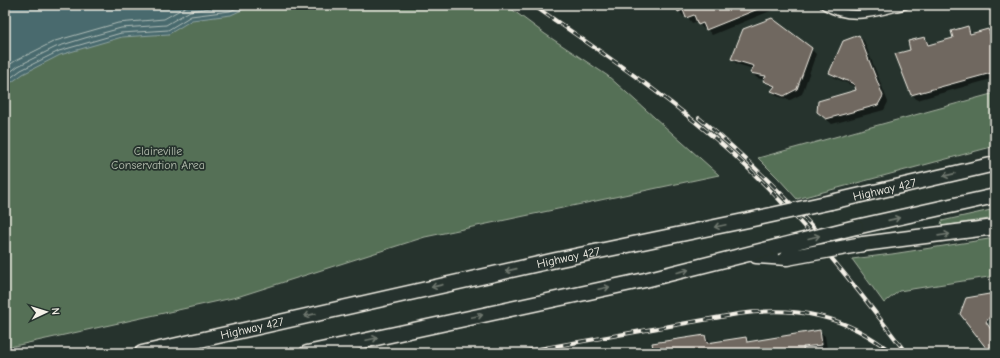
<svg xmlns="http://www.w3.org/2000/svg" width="1000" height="358" font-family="'Comic Neue',sans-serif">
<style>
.green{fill:#557056;stroke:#a4b09f}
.water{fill:#486b6e;stroke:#8da19f}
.shadow{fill:#0007}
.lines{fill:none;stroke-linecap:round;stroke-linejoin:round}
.shore{stroke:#afbbb7;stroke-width:1}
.building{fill:#706860;stroke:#f4f1e8}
.street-casing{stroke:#f4f1e8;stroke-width:10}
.highway-casing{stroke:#f4f1e8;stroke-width:17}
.street{stroke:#26332d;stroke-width:7}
.highway{stroke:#26332d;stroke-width:14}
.rail-casing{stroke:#f4f1e8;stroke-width:4}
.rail{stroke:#26332d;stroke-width:2.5;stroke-dasharray:8;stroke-linecap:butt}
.highway-bridge-casing{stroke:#f4f1e8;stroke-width:17;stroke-linecap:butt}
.highway-bridge{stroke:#26332d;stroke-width:14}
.oneway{stroke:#6e766e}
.labels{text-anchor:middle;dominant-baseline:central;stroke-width:3.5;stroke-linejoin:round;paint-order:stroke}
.park-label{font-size:12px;fill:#b4bdae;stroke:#26332d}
.street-label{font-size:12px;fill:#f4f1e8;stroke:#26332d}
</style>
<rect width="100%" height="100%" fill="#26332d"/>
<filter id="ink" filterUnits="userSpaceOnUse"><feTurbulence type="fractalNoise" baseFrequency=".025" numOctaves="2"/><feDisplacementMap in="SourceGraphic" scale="8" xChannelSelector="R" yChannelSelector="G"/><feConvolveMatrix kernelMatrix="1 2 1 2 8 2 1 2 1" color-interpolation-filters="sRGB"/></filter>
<g filter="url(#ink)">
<!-- green -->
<path class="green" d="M5,5H506L545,34L608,76L719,175L425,237L237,297L5,348Z
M995,93V146L797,199L778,178L758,158Z
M995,209V218L943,226L941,224L942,221Z
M995,238V276L899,291L884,303L852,259L892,254Z"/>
<!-- water -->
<path class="water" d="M5,5H253L231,15L192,20L169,34L122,37L60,55L23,74L5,87Z"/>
<!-- shadow -->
<path class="shadow" d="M677,5H780V7L712,35L706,28L704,29L699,24L698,21L692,23L687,16L684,17L679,11Z
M968,27L973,34L988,30L993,35L995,40V78L917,100L912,94V51L925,38L931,45L954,39Z
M859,36L864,41L888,102L884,110L832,124L818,112L857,91L856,87L835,78L830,73Z
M811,49L816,54L802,94L790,100L777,96L772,91L775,88L769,85L764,80H765L757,78L752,73L753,69L737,64L732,59Z
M995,294V316H992L987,324L992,332L995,331V353H991L961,313Z
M819,331L825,336L827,349L808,353H655L705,336L710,341L711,343L746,338L750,342Z"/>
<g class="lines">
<!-- shore -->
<path class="shore" d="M5,68L15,61L55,41L118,23L164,19L189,5
M5,76L18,66L56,47L85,38L121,28L166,25L190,11L231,5
M5,82L21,70L59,51L121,33L168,30L191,16L230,11L244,5"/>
</g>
<!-- building -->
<path class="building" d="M676,5H768L706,30L703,23L698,25L694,15L686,18L683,10L678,12Z
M772,18L812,48L797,89L784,96L771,91L775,86L763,81L766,76L750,73L754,66L731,59L743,29Z
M968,26L970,34L988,29L995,46V72L911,95L895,54L910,50L908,41L925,37L928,45L953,38L951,31Z
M859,35L883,96L878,105L826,119L817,112L818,101L856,90L854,84L829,73L843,41Z
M995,293V315H991L986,322L992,331L995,329V353H990L960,314L966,298Z
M820,330L822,345L803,347L804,353H654L652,343L705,335L707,343L746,337L747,342Z"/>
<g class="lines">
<defs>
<path id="street" d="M824,5C851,22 876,12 905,5"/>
<g id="highway">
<path id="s1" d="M831,202L995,164"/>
<path d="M856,227L995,196"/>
<path d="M863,244L995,227"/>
<path d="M756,256L787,258"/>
<path id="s2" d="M142,353L556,260L758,218"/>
<path d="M307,353L645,280L776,247"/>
</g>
</defs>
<!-- street casing -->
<use href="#street" class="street-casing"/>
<!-- highway casing -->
<use href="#highway" class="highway-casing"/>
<!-- street -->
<use href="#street" class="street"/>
<!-- highway -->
<use href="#highway" class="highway"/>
<defs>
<path id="rail" d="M533,5C602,53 672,99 734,155C799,215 853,282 906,353
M699,118C744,155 785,196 824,239
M516,353L738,314C796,306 846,315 892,353"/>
</defs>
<!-- rail casing -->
<use href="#rail" class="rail-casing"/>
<!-- rail -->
<use href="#rail" class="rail"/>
<defs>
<path id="highway-bridge" d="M758,218L831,202
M776,247L856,227
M787,258L863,244"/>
</defs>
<!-- highway-bridge casing -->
<use href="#highway-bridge" class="highway-bridge-casing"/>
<!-- highway-bridge -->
<use href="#highway-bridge" class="highway-bridge"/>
</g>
<!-- one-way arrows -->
<defs><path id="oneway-shaft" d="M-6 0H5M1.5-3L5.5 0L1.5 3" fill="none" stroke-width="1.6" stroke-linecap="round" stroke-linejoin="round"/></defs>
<g class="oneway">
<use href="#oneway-shaft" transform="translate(949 175) rotate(167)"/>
<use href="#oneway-shaft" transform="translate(894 219) rotate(-13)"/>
<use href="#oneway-shaft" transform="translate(720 226) rotate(168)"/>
<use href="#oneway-shaft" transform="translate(944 235) rotate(-8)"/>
<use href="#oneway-shaft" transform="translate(814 237) rotate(-14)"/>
<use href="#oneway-shaft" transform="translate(511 270) rotate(167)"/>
<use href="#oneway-shaft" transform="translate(683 271) rotate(-14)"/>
<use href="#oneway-shaft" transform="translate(437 286) rotate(167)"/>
<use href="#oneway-shaft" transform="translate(604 288) rotate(-12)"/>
<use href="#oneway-shaft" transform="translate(310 315) rotate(167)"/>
<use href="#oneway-shaft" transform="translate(477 316) rotate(-12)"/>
<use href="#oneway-shaft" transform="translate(372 339) rotate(-12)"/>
</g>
</g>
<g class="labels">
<!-- park labels -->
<g class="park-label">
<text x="158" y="151">Claireville<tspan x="158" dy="14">Conservation Area</tspan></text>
</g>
<!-- street labels -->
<g class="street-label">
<text stroke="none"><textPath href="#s1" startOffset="55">Highway 427</textPath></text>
<text stroke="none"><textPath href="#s2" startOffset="437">Highway 427</textPath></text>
<text stroke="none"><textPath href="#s2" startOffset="113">Highway 427</textPath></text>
</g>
</g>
<!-- margin -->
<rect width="1000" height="358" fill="none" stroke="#26332d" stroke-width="20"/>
<rect x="10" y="10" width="980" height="338" fill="none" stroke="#f4f1e8" stroke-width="1.5" filter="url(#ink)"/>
<!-- north arrow -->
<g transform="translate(46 312) rotate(86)" stroke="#26332d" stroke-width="3" paint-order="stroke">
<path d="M0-3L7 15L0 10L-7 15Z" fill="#f4f1e8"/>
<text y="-6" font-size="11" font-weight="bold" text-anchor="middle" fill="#f4f1e8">N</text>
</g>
</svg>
